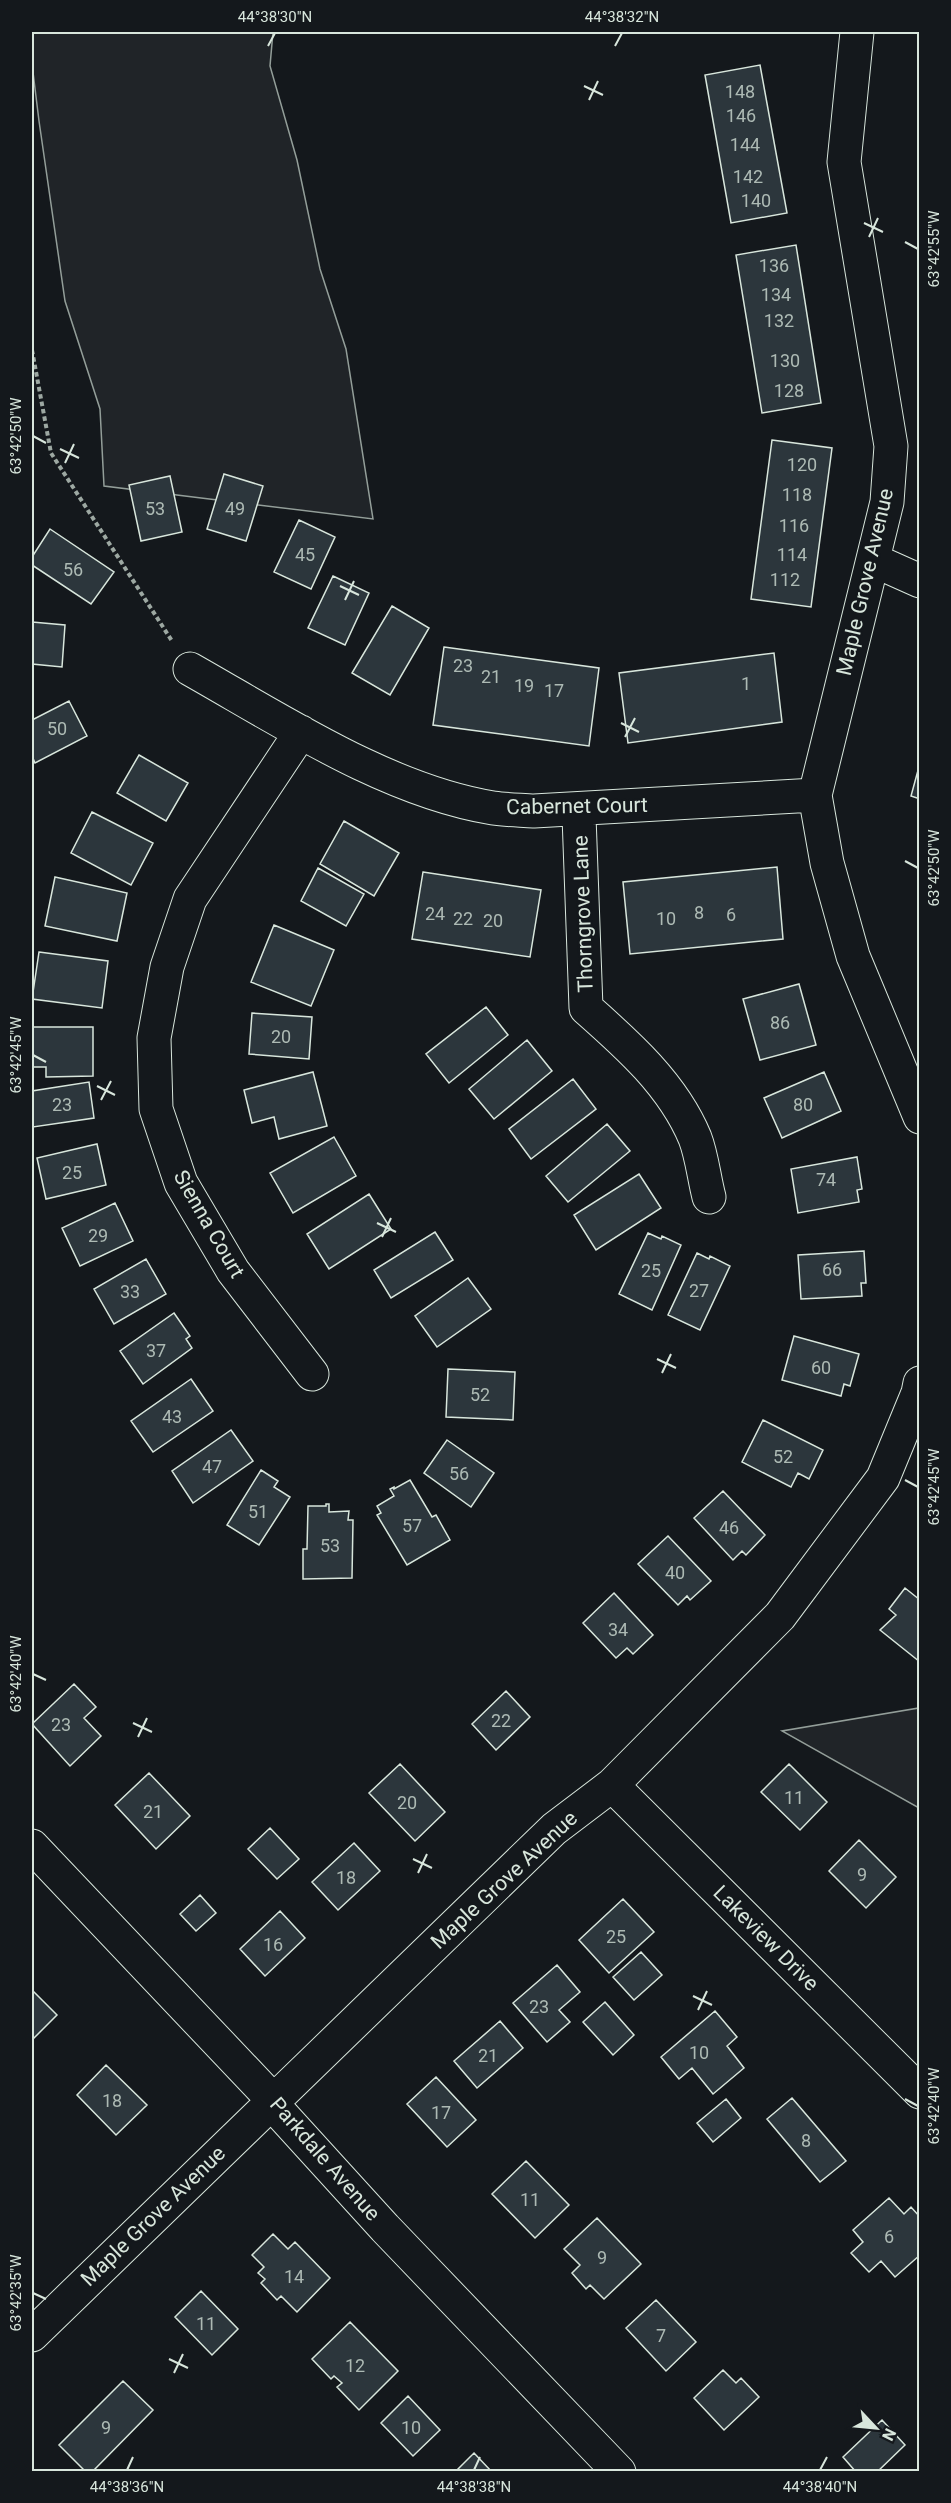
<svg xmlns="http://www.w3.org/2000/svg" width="951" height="2503" font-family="Roboto,sans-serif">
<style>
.green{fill:#202428;stroke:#939e99;stroke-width:1.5}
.building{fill:#2c363c;stroke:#d8e6dc;stroke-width:1.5}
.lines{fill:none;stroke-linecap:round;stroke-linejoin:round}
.minor-casing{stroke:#d8e6dc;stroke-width:35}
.path{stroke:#9da8a2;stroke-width:4;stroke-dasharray:4.5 3;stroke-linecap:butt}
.minor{stroke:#14181c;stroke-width:33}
.ticks{fill:none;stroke:#d8e6dc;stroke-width:2}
.labels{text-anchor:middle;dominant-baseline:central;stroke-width:4.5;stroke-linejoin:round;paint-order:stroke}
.number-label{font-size:18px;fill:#adbab4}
.street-label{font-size:21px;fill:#d8e6dc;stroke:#14181c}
.neatline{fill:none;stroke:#d8e6dc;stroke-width:2}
.ticks-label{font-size:15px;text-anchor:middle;fill:#d8e6dc}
</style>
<rect width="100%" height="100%" fill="#14181c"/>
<!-- green -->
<path class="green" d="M32,32H273L270,66L297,160L320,269L346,349L373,519L104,486L100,409L65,301L39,121L32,64Z
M919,1708V1808L782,1731Z"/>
<!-- building -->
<path class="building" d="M760,65L787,213L731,223L705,75Z
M796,245L821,403L762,413L736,255Z
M772,440L832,448L811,607L751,599Z
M224,474L263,486L246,541L207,529Z
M170,476L182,532L141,541L129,485Z
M299,520L335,537L311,589L274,572Z
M50,529L114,572L91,604L32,565V557Z
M333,576L369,593L345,645L308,628Z
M392,606L429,628L390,695L352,673Z
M32,622L65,625L62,667L32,664Z
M444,647L599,668L589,746L433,725Z
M774,653L782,722L628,743L619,673Z
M69,701L87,736L35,763L32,756V720Z
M139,755L188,783L166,821L117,793Z
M920,763V799L911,796Z
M92,812L153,843L131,885L71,853Z
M344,821L399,853L374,896L320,864Z
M777,867L783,939L630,954L623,882Z
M318,868L364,894L346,926L301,901Z
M423,872L541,890L530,957L412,939Z
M55,877L127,893L117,941L45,926Z
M274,925L334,950L311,1006L251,982Z
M39,952L108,961L102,1008L32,999Z
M799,984L816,1045L760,1060L743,999Z
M486,1007L508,1035L449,1083L426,1054Z
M252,1013L312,1017L309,1059L249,1054Z
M32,1027H93V1076L46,1077V1067H32Z
M527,1040L552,1071L494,1119L469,1089Z
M313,1072L327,1126L279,1139L274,1117L252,1123L244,1090Z
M824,1072L841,1111L782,1138L764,1098Z
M573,1079L596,1109L531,1159L509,1129Z
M89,1082L94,1118L33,1127L32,1091Z
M607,1124L630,1151L568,1202L546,1176Z
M334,1137L356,1176L293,1213L270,1173Z
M97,1144L106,1185L46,1199L37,1158Z
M857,1157L862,1189L857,1190L859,1202L798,1213L791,1169Z
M639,1174L661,1208L596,1250L574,1215Z
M369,1194L391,1229L329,1269L307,1234Z
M115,1203L133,1241L80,1266L62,1228Z
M435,1232L453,1260L391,1298L374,1270Z
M648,1233L661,1239L662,1236L681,1245L652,1310L619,1294Z
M864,1251L866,1283H861L862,1296L801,1299L798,1255Z
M697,1253L709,1259L710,1256L730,1266L700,1330L668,1315Z
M146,1259L166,1294L114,1324L94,1289Z
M468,1278L491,1309L437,1347L415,1316Z
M174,1313L190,1336L186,1339L192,1348L143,1384L120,1351Z
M794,1336L859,1354L850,1386L844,1384L841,1396L782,1380Z
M448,1369L515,1372L513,1420L446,1417Z
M191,1379L213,1411L153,1452L131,1421Z
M763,1420L823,1450L809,1479L798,1473L791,1487L742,1462Z
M231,1430L253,1461L193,1503L172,1471Z
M447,1440L494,1473L471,1507L424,1473Z
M261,1470L278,1481L274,1487L290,1497L259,1545L227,1525Z
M410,1480L432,1517L436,1515L450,1540L407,1565L377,1515L381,1513L377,1506L394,1496L390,1489L394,1487V1489Z
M723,1491L765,1535L746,1555L742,1551L733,1560L694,1518Z
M326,1504H329V1512L349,1511L348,1520H353L352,1578L303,1579V1549H307L308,1506H326Z
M668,1536L711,1581L690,1600L687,1596L678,1605L638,1564Z
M905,1588L920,1600V1662L880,1630L896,1615L889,1609Z
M614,1593L653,1635L633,1654L627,1648L616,1658L583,1623Z
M74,1684L96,1707L84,1718L101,1736L70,1766L32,1724Z
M506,1691L530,1717L496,1750L472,1724Z
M400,1764L445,1812L415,1841L369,1793Z
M789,1764L827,1802L800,1830L761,1792Z
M149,1773L190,1816L156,1849L115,1805Z
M270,1828L299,1859L277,1879L248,1849Z
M859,1840L896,1877L866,1908L829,1871Z
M354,1843L380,1871L338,1910L312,1882Z
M200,1895L216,1913L196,1931L180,1914Z
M623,1899L654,1932L609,1973L579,1940Z
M280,1911L305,1938L265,1976L240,1949Z
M641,1952L662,1975L634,2000L613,1977Z
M557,1965L580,1992L559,2010L570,2022L547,2042L513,2003Z
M32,1990L57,2015L32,2040Z
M605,2002L634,2035L613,2055L583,2022Z
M715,2011L737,2037L727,2046L744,2068L713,2094L692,2068L679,2079L661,2057Z
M500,2021L523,2048L477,2088L454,2061Z
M106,2065L147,2105L116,2135L77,2095Z
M436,2077L476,2120L447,2147L407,2104Z
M792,2098L846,2161L820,2182L767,2119Z
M726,2099L741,2118L713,2142L697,2123Z
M526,2161L569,2205L535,2238L492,2194Z
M889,2198L904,2214L911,2207L920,2217V2255L895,2277L881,2261L869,2272L851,2253L863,2242L853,2230Z
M597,2218L641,2264L604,2299L590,2285L586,2289L572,2273L580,2265L564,2249Z
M273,2234L288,2249L295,2242L330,2278L297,2312L281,2296L277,2300L261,2283L265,2279L258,2273L264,2267L252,2255Z
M201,2291L238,2329L212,2355L175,2317Z
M656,2300L696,2342L666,2371L626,2328Z
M350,2322L398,2371L359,2410L337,2387L342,2383L334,2376L331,2379L312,2359Z
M723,2370L736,2383L741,2378L759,2397L724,2430L694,2398Z
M123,2381L153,2410L92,2472H86L59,2445Z
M408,2396L440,2430L413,2456L381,2423Z
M882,2420L905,2445L877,2472H856L843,2457Z
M474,2453L492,2472H455Z"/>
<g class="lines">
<defs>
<path id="minor" d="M857,32L844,162L891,446L887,502L815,795L827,863L853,956L920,1117
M873,560L920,581
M190,669C282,721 388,791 493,808C507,810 521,810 534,811L815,795
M301,732L190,899L167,967L154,1038L156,1109L181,1183L233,1271L312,1374
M588,808L579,816L586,1008C628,1045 673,1085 695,1138C702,1156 704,1178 709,1197
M612,1785L920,2092
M32,1846L272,2099L274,2106L385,2228L619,2472
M32,2335L554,1829L612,1785L780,1616L883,1478L918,1393L920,1383"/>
</defs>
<!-- minor casing -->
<use href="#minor" class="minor-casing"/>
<!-- path -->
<path class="path" d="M32,350L51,453L172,641"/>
<!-- minor -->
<use href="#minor" class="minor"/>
</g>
<!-- ticks -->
<path class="ticks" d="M268,46L275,33M615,46L622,33M584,86L603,95M589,100L598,81M864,223L883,232M869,237L878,218M905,242L918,249M33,436L46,443M60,449L79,458M65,463L74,444M340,586L359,595M345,600L354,581M621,723L639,732M625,737L635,718M905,861L918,868M33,1055L46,1062M97,1086L115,1095M101,1100L111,1081M377,1223L396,1232M382,1237L391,1218M657,1359L676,1368M662,1373L671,1354M905,1480L918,1487M33,1674L46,1680M133,1723L152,1732M138,1737L147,1718M413,1859L432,1868M418,1873L427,1854M693,1996L712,2005M698,2010L707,1991M905,2099L918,2106M33,2293L46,2299M169,2359L188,2368M174,2373L183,2354M127,2470L133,2457M474,2470L480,2457M820,2470L827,2457"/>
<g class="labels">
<!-- number labels -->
<g class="number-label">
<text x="740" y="91">148</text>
<text x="741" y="115">146</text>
<text x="745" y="144">144</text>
<text x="748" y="176">142</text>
<text x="756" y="200">140</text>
<text x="774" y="265">136</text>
<text x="776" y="294">134</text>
<text x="779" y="320">132</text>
<text x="785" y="360">130</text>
<text x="789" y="390">128</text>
<text x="802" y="464">120</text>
<text x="797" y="494">118</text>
<text x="155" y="508">53</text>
<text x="235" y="508">49</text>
<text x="794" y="525">116</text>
<text x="305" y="554">45</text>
<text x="792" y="554">114</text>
<text x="73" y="569">56</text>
<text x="785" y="579">112</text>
<text x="463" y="665">23</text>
<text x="491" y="676">21</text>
<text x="746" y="683">1</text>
<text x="524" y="685">19</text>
<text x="554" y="690">17</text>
<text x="57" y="728">50</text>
<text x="699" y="912">8</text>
<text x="435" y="913">24</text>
<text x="731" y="914">6</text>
<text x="463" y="918">22</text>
<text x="666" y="918">10</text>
<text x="493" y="920">20</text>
<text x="780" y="1022">86</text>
<text x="281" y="1036">20</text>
<text x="62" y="1104">23</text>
<text x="803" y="1104">80</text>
<text x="72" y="1172">25</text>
<text x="826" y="1179">74</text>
<text x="98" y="1235">29</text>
<text x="832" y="1269">66</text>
<text x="651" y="1270">25</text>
<text x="699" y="1290">27</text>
<text x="130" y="1291">33</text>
<text x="156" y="1350">37</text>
<text x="821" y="1367">60</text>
<text x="480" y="1394">52</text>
<text x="172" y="1416">43</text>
<text x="783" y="1456">52</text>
<text x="212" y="1466">47</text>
<text x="459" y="1473">56</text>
<text x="258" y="1511">51</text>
<text x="412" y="1525">57</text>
<text x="729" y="1527">46</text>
<text x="330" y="1545">53</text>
<text x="675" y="1572">40</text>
<text x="618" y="1629">34</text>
<text x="501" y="1720">22</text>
<text x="61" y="1724">23</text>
<text x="794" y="1797">11</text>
<text x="407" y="1802">20</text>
<text x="153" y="1811">21</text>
<text x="862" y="1874">9</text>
<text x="346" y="1877">18</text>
<text x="616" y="1936">25</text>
<text x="273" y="1944">16</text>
<text x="539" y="2006">23</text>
<text x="699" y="2052">10</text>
<text x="488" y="2055">21</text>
<text x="112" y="2100">18</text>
<text x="441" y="2112">17</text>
<text x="806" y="2140">8</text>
<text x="530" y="2199">11</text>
<text x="889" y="2236">6</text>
<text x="602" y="2257">9</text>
<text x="294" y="2276">14</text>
<text x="206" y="2323">11</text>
<text x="661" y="2335">7</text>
<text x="355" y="2365">12</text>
<text x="106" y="2427">9</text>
<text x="411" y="2427">10</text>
</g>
<!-- street labels -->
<g class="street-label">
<text transform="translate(865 582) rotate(-77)">Maple Grove Avenue</text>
<text transform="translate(577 806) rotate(-1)">Cabernet Court</text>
<text transform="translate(583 914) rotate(-92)">Thorngrove Lane</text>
<text transform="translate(209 1224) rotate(60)">Sienna Court</text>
<text transform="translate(504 1880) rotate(-43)">Maple Grove Avenue</text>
<text transform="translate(766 1938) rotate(45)">Lakeview Drive</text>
<text transform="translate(325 2159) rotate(49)">Parkdale Avenue</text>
<text transform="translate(153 2216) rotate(-44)">Maple Grove Avenue</text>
</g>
</g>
<!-- border -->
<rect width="951" height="2503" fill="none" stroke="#14181c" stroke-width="66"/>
<!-- north arrow -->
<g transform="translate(876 2428) rotate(116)" stroke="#14181c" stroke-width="4.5" paint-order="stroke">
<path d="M0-4.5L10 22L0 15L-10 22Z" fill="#d8e6dc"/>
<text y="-9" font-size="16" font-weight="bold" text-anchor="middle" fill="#d8e6dc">N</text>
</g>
<rect x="33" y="33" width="885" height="2437" class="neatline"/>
<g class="ticks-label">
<text x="275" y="22">44°38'30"N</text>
<text x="622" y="22">44°38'32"N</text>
<text transform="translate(934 249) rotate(-90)" y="5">63°42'55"W</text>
<text transform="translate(16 436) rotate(-90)" y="5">63°42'50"W</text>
<text transform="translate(934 868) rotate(-90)" y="5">63°42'50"W</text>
<text transform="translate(16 1055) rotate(-90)" y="5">63°42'45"W</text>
<text transform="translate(934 1487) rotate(-90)" y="5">63°42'45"W</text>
<text transform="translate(16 1674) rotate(-90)" y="5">63°42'40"W</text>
<text transform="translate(934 2106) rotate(-90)" y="5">63°42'40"W</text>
<text transform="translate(16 2293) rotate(-90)" y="5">63°42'35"W</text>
<text x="127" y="2492">44°38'36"N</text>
<text x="474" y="2492">44°38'38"N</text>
<text x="820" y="2492">44°38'40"N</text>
</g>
</svg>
